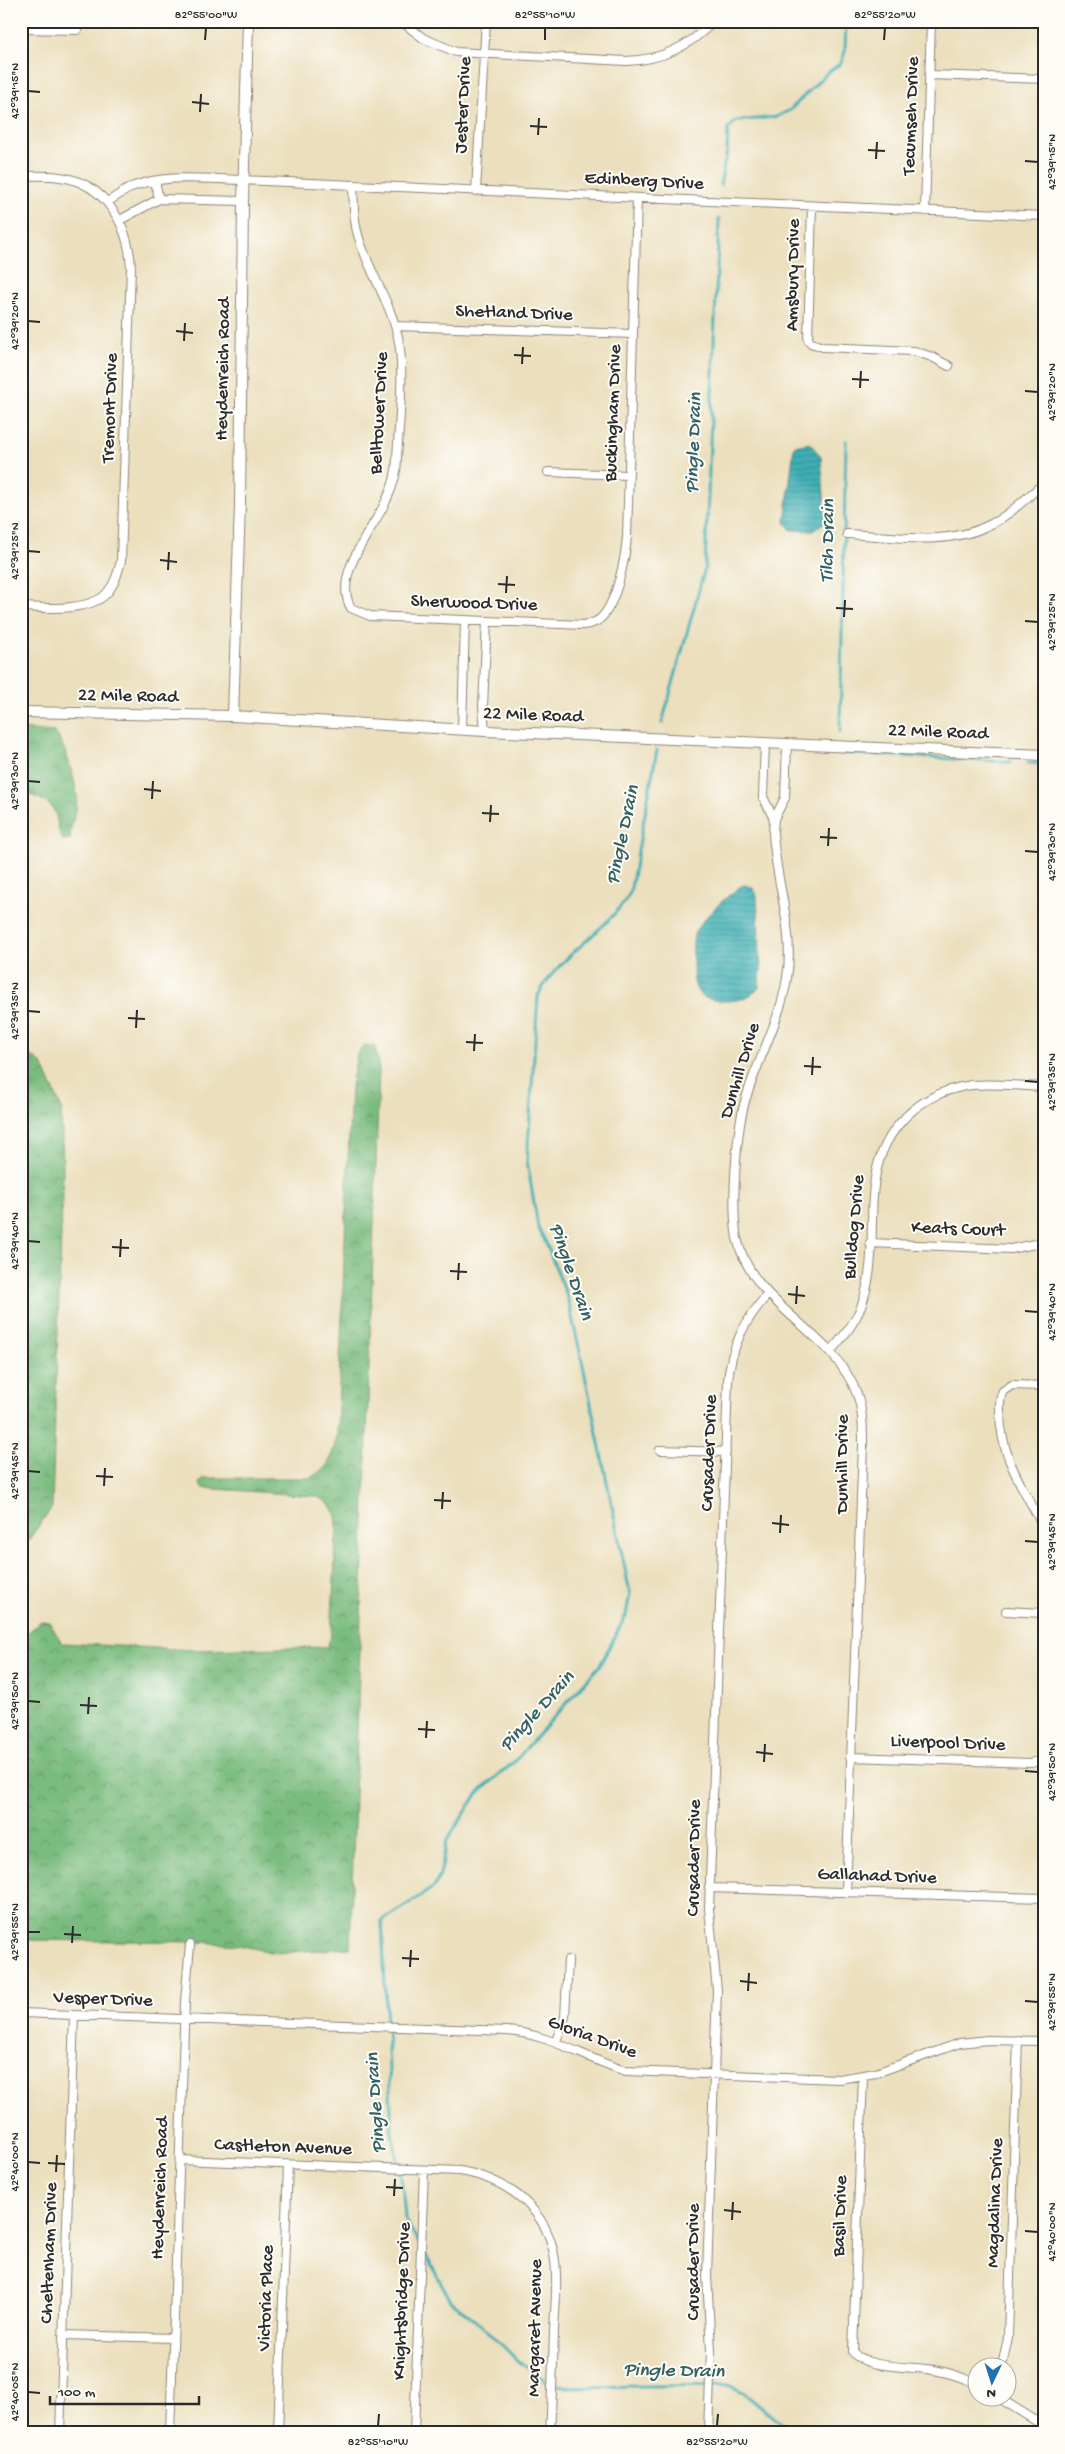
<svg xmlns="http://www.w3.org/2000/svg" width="1065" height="2454" font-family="'Gochi Hand',sans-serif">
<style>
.forest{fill:url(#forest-crowns);stroke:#527455}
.water{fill:url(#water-rules);stroke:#346d70}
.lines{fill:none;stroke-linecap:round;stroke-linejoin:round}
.stream{stroke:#3eafb5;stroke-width:3}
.minor-casing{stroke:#8b8574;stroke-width:10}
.tertiary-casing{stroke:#8b8574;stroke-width:12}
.minor{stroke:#fff;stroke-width:8}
.tertiary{stroke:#fff;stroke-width:10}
.ticks{fill:none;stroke:#2b2b2b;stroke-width:2}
.labels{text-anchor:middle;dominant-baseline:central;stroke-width:4;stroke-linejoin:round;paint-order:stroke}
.street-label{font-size:19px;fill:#2b2b2b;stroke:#fdfcf7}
.water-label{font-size:20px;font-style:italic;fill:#336062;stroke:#fdfcf7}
.neatline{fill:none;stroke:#2b2b2b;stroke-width:2}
.ticks-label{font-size:12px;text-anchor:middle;fill:#2b2b2b}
</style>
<defs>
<pattern id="forest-crowns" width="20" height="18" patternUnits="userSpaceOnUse" patternTransform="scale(1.25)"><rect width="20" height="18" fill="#7abc7f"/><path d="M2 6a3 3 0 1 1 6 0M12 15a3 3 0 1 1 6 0" fill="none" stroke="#649968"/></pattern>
<pattern id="water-rules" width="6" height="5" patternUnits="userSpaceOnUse" patternTransform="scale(1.25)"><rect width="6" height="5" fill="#3eafb5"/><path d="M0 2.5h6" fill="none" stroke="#348f93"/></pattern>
</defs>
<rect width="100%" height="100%" fill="#fdfcf7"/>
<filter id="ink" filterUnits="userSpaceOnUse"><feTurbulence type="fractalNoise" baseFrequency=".02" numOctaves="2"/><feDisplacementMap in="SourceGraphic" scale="10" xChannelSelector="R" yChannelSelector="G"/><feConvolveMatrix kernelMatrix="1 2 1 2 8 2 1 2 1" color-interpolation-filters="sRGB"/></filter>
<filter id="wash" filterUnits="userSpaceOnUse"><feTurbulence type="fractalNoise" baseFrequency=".0096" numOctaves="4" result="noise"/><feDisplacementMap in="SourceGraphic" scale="20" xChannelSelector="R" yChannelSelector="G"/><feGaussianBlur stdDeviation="1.12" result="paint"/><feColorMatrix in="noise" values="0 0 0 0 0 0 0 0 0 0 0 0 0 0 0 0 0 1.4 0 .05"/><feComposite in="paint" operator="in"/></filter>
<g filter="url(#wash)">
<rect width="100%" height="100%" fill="#ebdfbd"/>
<!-- forest -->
<path class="forest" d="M21,729L54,732C64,740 78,787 77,801C76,814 70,825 70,839L63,840C58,833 58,824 56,816C53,801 34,796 21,792Z
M364,1045L375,1046L379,1070L350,1948L275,1953L239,1945L199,1942L21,1940V1639L41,1621L49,1622L62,1643L196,1650L327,1647L331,1636L337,1522C334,1506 330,1502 315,1496L202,1488L199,1483L204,1478H310L325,1468L331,1458L337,1437L351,1087L357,1054Z
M21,1056H31L42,1064L61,1107L63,1171L52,1507L21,1551Z"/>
<!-- water -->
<path class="water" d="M810,443L821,457L826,521L813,531L791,530L785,522L794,446Z
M744,885L752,887L757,896L761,970L759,988C749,998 739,1001 725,1001C693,1001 693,986 693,959C693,950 692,940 695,932C699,922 734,888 744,885Z"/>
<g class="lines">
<!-- stream -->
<path class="stream" d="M720,185L727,152L728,129L736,121L776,117L790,110L827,73L841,63L845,51L846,21
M662,723L705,568L719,219
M840,732L846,441
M842,753L1011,762
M1028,763L1044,764
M418,2242L405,2218L402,2184L392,2133L382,1921L434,1887L440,1875L447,1840L478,1793L515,1761L600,1665L626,1615L630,1593L581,1356L567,1296L546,1243L538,1227L527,1161L538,996C556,957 608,931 630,893L657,750
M423,2250L451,2301L484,2327L517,2360L549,2383L568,2387L729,2385L745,2393L793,2433"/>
</g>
</g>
<g filter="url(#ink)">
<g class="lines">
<defs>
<path id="minor" d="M401,21L423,38L456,52L626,61C661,60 690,47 713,21
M21,29L77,30
M929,75L1044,79
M21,176C34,176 47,175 60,177C106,183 129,226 131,268L121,561C118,572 115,584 107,593C90,612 44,608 21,607
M155,181L159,199
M353,186C354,202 353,219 358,235C368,270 390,301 398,337C405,368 399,424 397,458C397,473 393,487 386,501C373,530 332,575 351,608L370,616L583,625C590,624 596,623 601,618C617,602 625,559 627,537L637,199
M476,191L486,21
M107,202C116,197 125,190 134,186C161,176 191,178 219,179L1044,216
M812,206L808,339L811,343L823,347L914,351L932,357L949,366
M925,211L931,21
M120,220L159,199L243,201
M395,326L633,334
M548,472L628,475
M847,534C892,536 947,547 989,525C1010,515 1026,498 1044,483
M462,730L465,620
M485,731L483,706L487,621
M765,742L763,797L774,819
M787,745L785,798L774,819L773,832C775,880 795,929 787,978C781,1018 759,1057 747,1095C736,1126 731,1206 737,1238C752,1307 833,1330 857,1394C863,1411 863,1429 863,1446L846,1892
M870,1243L1011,1249L1044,1242
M830,1352C844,1336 858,1320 864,1298C884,1232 851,1163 913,1110C930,1096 950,1088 972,1085C995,1083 1020,1086 1044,1087
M1044,1386L1012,1385L1003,1391C999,1398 1000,1406 1000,1413C1001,1460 1024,1488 1044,1528
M660,1450L726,1452
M1006,1611L1044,1613
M850,1757L1031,1763L1044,1760
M709,1888L1044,1898
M21,2013L507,2031C551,2034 585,2059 626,2071L839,2079L876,2073L960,2043L987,2040L1044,2041
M556,2041L565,2017L568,1960
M863,2076L853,2352C864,2369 914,2366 934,2370C950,2373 964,2377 978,2385
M180,2160L460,2171C508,2179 549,2210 555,2261C558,2283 555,2307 554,2330C553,2364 552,2398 550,2433
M63,2335L173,2338
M1002,2366L1008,2337L1018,2040
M996,2396L1044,2426
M60,2433L74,2015
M170,2433L185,2001L190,1945
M278,2433L288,2165
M414,2433L424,2170
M708,2433L711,2351L707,2275L717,1990L709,1909L728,1381C731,1346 745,1320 768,1294"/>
<path id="tertiary" d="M21,712L233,716L485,731L1044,755
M233,716L240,505L243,201L248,21"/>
</defs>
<!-- minor casing -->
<use href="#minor" class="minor-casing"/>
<!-- tertiary casing -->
<use href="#tertiary" class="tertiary-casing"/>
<!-- minor -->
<use href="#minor" class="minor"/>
<!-- tertiary -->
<use href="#tertiary" class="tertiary"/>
</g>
</g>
<!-- ticks -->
<path class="ticks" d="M205,40L206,28M545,40V28M884,40L885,28M28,91L40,92M192,102L209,104M200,112L201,94M530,126L547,127M538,135L539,118M868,150L885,151M876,159L877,142M1025,161L1038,162M28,321L40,322M176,331L193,333M184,341L185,323M514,355L531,356M522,364L523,347M852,379L869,380M860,388L861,371M1025,391L1038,392M28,551L40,552M160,560L177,562M168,570L169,552M498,584L515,585M506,593L507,576M836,608L853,609M844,617L845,600M1025,621L1038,622M28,781L40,782M144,789L161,791M152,799L153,781M482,813L499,814M490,822L491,805M820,837L837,838M828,846L829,828M1025,851L1038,852M28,1011L40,1012M128,1018L145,1019M136,1028L137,1010M466,1042L483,1043M474,1051L475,1034M804,1066L821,1067M812,1075L813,1057M1025,1081L1038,1082M28,1241L40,1242M112,1247L129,1248M120,1257L121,1239M450,1271L467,1272M458,1280L459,1263M788,1294L805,1296M796,1304L797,1286M1025,1311L1038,1312M28,1471L40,1472M96,1476L113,1477M104,1486L105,1468M434,1500L451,1501M442,1509L443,1492M772,1523L789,1525M780,1533L781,1515M1025,1541L1038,1542M28,1701L40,1702M80,1705L97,1706M88,1714L89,1697M418,1729L435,1730M426,1738L427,1721M756,1752L773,1754M764,1762L765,1744M1025,1771L1038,1772M28,1932H40M64,1934L81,1935M72,1943L73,1926M402,1958L419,1959M410,1967L411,1950M740,1981L757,1983M748,1991L749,1973M1025,2001L1038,2002M28,2162L40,2163M48,2163L65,2164M56,2172L57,2155M386,2187L403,2188M394,2196L395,2179M724,2210L741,2212M732,2220L733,2202M1025,2231L1038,2232M28,2392L40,2393M378,2426L379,2414M717,2426L718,2414"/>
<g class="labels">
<!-- street labels -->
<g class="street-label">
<text transform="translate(464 105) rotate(-87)">Jester Drive</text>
<text transform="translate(912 116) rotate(-88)">Tecumseh Drive</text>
<text transform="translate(644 182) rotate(3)">Edinberg Drive</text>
<text transform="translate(794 275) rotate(-89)">Amsbury Drive</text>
<text transform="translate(514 314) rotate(2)">Shetland Drive</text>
<text transform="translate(224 369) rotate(-89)">Heydenreich Road</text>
<text transform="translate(111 408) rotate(-88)">Tremont Drive</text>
<text transform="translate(380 413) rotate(-87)">Belltower Drive</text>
<text transform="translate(614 413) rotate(-88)">Buckingham Drive</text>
<text transform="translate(474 604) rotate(2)">Sherwood Drive</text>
<text transform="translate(128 697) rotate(1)">22 Mile Road</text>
<text transform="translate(533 716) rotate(2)">22 Mile Road</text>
<text transform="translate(938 733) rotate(2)">22 Mile Road</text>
<text transform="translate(741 1071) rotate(-73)">Dunhill Drive</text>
<text transform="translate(855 1227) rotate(-85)">Bulldog Drive</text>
<text transform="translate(958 1230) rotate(2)">Keats Court</text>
<text transform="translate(710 1453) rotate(-88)">Crusader Drive</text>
<text transform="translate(843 1464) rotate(-90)">Dunhill Drive</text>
<text transform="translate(948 1744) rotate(2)">Liverpool Drive</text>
<text transform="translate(695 1858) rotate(-89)">Crusader Drive</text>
<text transform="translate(877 1877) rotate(2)">Gallahad Drive</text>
<text transform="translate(103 2000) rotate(2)">Vesper Drive</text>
<text transform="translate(592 2038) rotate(20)">Gloria Drive</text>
<text transform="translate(283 2148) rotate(2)">Castleton Avenue</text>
<text transform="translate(161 2188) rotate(-88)">Heydenreich Road</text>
<text transform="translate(996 2203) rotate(-88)">Magdalina Drive</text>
<text transform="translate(841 2216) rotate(-88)">Basil Drive</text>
<text transform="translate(50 2253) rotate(-88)">Cheltenham Drive</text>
<text transform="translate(694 2262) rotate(-90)">Crusader Drive</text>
<text transform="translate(267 2298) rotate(-88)">Victoria Place</text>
<text transform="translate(403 2301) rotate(-88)">Knightsbridge Drive</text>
<text transform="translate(536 2328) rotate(-89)">Margaret Avenue</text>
</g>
<!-- water labels -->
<g class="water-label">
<text transform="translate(695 443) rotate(-88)">Pingle Drain</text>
<text transform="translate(829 541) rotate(-89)">Tilch Drain</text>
<text transform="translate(624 835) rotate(-78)">Pingle Drain</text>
<text transform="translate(570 1272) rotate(71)">Pingle Drain</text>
<text transform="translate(538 1712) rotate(-48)">Pingle Drain</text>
<text transform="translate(377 2103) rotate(-94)">Pingle Drain</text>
<text transform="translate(674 2372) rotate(1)">Pingle Drain</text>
</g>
</g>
<!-- margin -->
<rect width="1065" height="2454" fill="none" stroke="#fdfcf7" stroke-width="55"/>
<!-- north arrow -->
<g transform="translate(992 2382) rotate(184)"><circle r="24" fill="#fdfcf7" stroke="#a9a8a5"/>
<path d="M0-4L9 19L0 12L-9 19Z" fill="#1f6fb2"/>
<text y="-8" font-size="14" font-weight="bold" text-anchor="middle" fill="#2b2b2b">N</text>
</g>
<!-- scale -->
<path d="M50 2396v8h149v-8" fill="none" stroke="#2b2b2b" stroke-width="2.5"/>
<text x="58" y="2396" font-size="15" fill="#2b2b2b" stroke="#fdfcf7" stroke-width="4" paint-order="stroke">100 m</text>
<rect x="28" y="28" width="1010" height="2398" class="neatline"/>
<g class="ticks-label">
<text x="206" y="18">82°55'00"W</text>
<text x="545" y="18">82°55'10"W</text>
<text x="885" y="18">82°55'20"W</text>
<text transform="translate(14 91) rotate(-90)" y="4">42°39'15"N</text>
<text transform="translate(1051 162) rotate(-90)" y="4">42°39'15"N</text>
<text transform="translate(14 321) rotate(-90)" y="4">42°39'20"N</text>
<text transform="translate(1051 392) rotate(-90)" y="4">42°39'20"N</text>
<text transform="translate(14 551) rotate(-90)" y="4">42°39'25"N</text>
<text transform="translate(1051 622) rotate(-90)" y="4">42°39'25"N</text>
<text transform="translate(14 781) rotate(-90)" y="4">42°39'30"N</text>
<text transform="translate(1051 852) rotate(-90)" y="4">42°39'30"N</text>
<text transform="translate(14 1011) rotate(-90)" y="4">42°39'35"N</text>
<text transform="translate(1051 1082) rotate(-90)" y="4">42°39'35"N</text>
<text transform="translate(14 1241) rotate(-90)" y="4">42°39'40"N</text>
<text transform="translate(1051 1312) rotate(-90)" y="4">42°39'40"N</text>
<text transform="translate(14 1471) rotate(-90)" y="4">42°39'45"N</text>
<text transform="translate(1051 1542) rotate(-90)" y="4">42°39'45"N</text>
<text transform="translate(14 1701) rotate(-90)" y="4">42°39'50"N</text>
<text transform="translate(1051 1772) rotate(-90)" y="4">42°39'50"N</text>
<text transform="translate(14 1932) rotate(-90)" y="4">42°39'55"N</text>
<text transform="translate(1051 2002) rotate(-90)" y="4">42°39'55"N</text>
<text transform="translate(14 2162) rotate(-90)" y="4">42°40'00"N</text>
<text transform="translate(1051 2232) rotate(-90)" y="4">42°40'00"N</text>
<text transform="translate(14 2392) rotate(-90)" y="4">42°40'05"N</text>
<text x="378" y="2445">82°55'10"W</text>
<text x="717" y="2445">82°55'20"W</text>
</g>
</svg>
